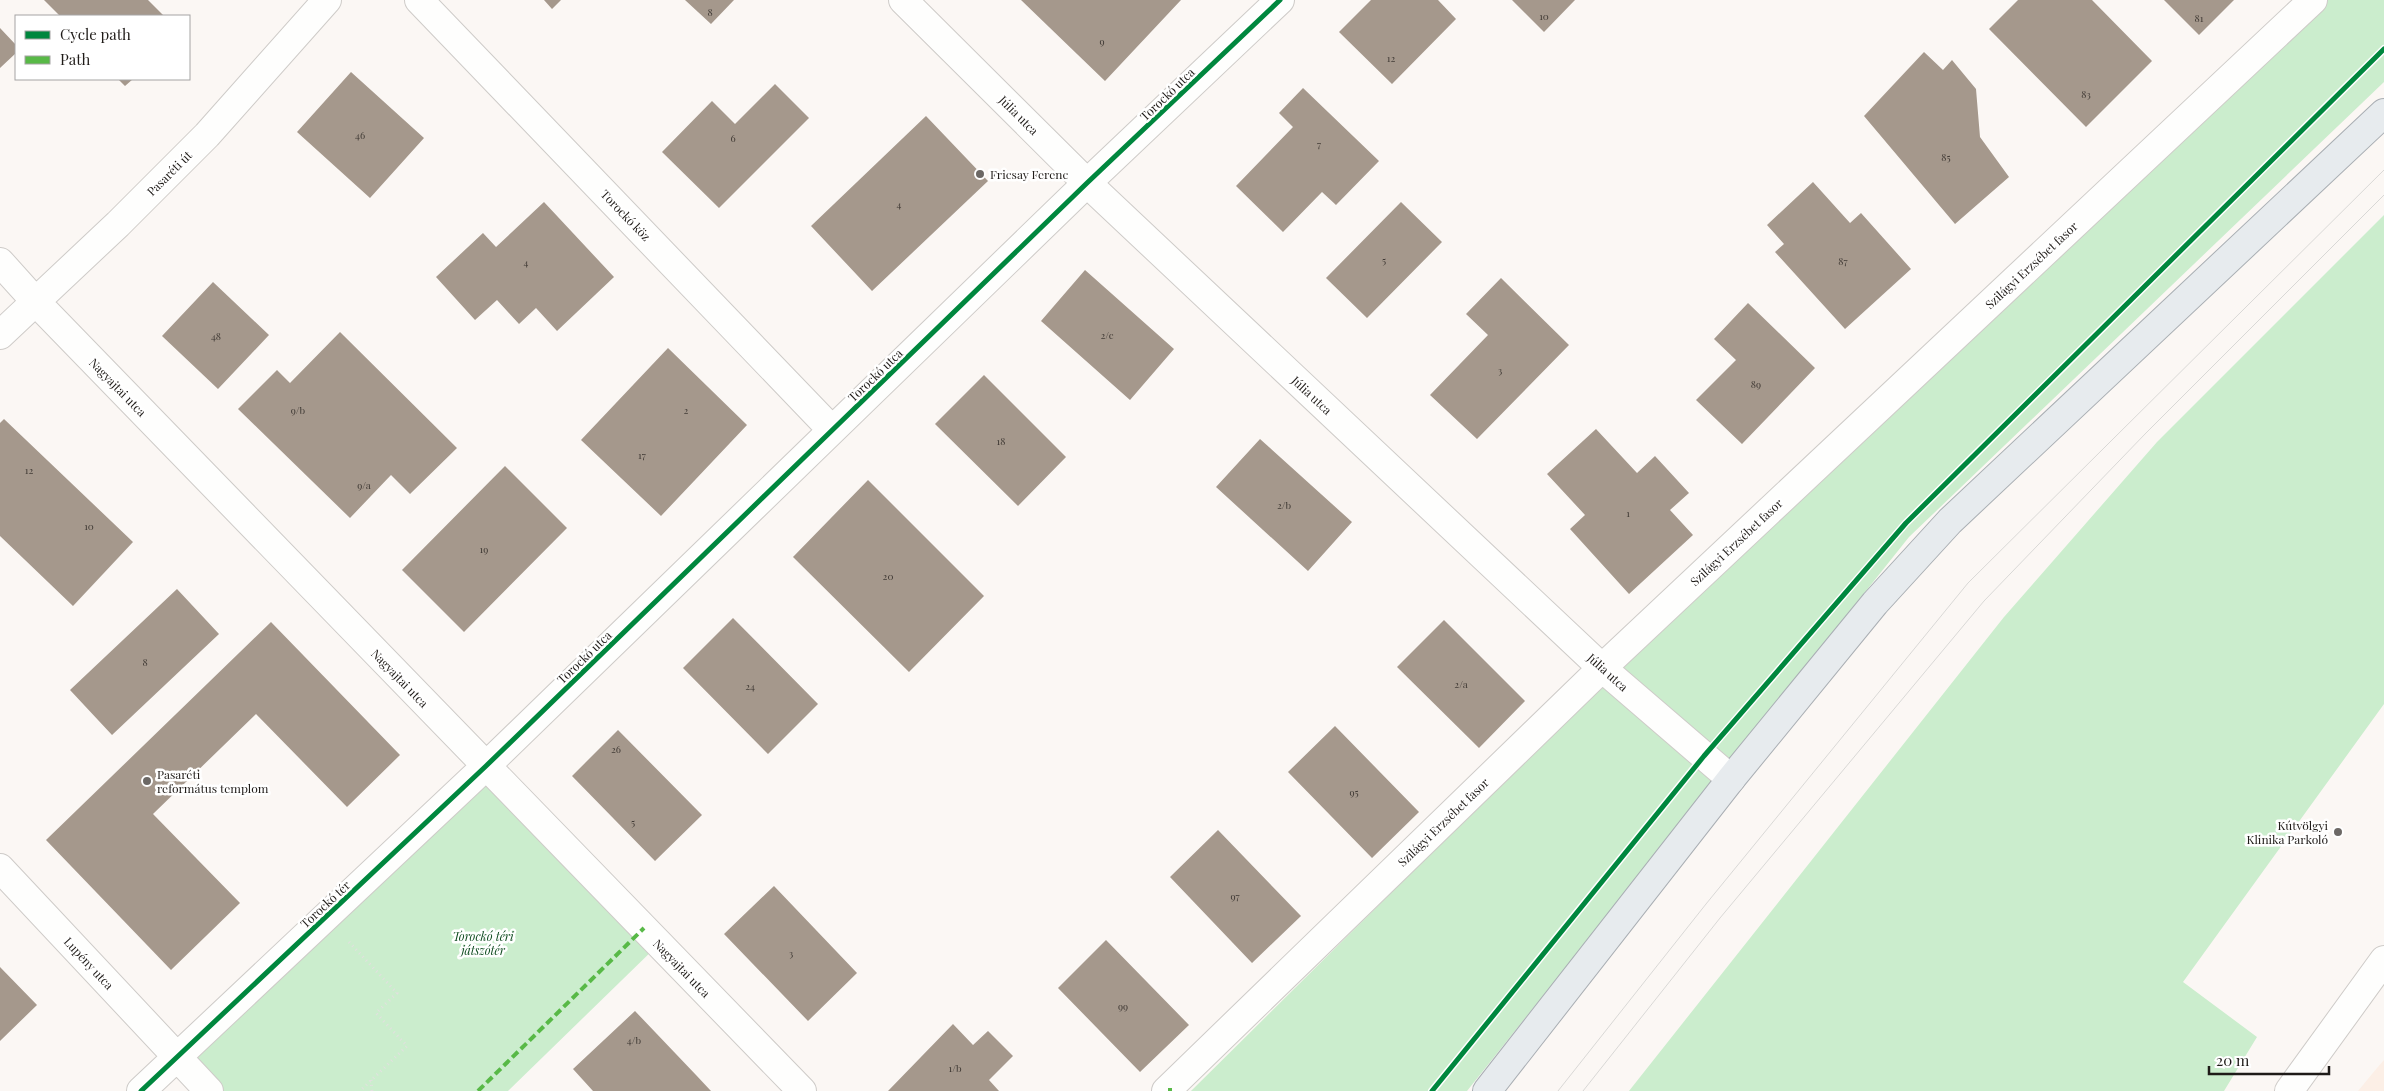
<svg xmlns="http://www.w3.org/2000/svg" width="2384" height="1091" font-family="'Playfair Display',serif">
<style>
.built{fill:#fcefe6}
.green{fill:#cbedcd}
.building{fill:#a5988c}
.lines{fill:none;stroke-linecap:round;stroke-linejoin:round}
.minor-casing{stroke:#cecbc8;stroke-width:30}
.major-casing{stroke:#a9aeb3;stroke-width:30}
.path{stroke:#e2e0df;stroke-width:3;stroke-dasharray:1 4;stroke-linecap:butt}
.minor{stroke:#fefefd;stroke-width:28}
.major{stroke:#e7ebee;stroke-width:28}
.tram{stroke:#d9d8d6;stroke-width:1}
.quiet{stroke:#58b947;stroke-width:4;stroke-dasharray:8 4;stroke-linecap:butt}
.cycleway-casing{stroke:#fff;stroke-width:8}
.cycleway{stroke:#00873e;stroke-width:5}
.poi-dot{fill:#6c6865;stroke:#fff;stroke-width:2}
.labels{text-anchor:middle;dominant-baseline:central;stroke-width:5;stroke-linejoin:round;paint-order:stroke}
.number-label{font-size:10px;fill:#403a35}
.street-label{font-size:12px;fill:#1f1b18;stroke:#fff}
.poi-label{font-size:12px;fill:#1f1b18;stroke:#fff;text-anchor:start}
.park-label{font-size:12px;font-style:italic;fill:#114d21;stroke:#fff}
</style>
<rect width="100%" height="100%" fill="#fbf7f4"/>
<!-- built -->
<path class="built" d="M2384,1060V1091H2358L2377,1068Z"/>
<!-- green -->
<path class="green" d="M2293,0H2384V82L1909,537L1467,1091H1191Z
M2384,215V704L2183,982L2257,1037L2224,1091H1629L2004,617L2157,442Z
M486,766L659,944L508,1091H209L179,1057Z"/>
<!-- building -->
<path class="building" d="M44,0H148L164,16H60Z
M544,0H561L552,9Z
M685,0H734L711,24Z
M1021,0H1181L1105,81Z
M1371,0H1438L1456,19L1392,84L1339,32Z
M1512,0H1575L1544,32Z
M2018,0H2092L2152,61L2086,127L1989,29Z
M2164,0H2234L2199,35Z
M0,28L16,45V53L0,68Z
M1924,52L1943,70L1952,60L1976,89L1980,137L2009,177L1955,224L1864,116Z
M351,72L424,138L370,198L297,132Z
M118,79H133L125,86Z
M775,84L809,118L719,208L662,152L712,101L735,124Z
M1303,88L1379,161L1336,205L1322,192L1283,232L1236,186L1293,127L1279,113Z
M926,116L988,181L872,291L811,226Z
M1813,182L1850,223L1861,213L1911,269L1845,329L1775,252L1784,244L1767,225Z
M544,202L614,277L557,331L536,308L519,324L497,300L475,320L436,277L483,233L496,247Z
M1401,202L1442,242L1367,318L1326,278Z
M1085,270L1174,349L1130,400L1041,321Z
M1501,278L1569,345L1477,439L1430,395L1488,335L1466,314Z
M213,282L269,335L218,389L162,336Z
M1748,303L1815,368L1742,444L1696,400L1736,360L1714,339Z
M340,332L457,448L410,494L391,475L350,518L238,409L277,370L290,383Z
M668,348L747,425L661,516L581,440Z
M984,375L1066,457L1018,506L935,424Z
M4,419L133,542L73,606L0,536V423Z
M1596,429L1637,473L1655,456L1689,493L1670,510L1693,535L1629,594L1570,529L1585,515L1547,474Z
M1260,439L1352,522L1308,571L1216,487Z
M505,466L567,528L464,632L402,570Z
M868,480L984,596L909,672L793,557Z
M177,589L219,634L112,735L70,690Z
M733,618L818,704L768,754L683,668Z
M1444,620L1525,701L1479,748L1397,667Z
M271,622L400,755L347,807L256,714L153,814L240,903L171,970L46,840Z
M1335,726L1419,812L1372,858L1288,772Z
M618,730L702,815L655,861L572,776Z
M1218,830L1301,916L1252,963L1170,877Z
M774,886L857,973L808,1021L724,934Z
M1106,940L1189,1025L1140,1072L1058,988Z
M0,967L37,1005L0,1041Z
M635,1011L696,1075L711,1091H593L573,1069Z
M953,1024L973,1045L988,1031L1013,1056L989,1080L999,1091H888Z"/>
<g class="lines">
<defs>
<path id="minor" d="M419,0L832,430
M903,0L1087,183L1602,668L1731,779
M0,262L36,302L802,1091
M0,335L118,224L207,135L327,0
M0,868L209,1091
M141,1091L486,766L1087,183L1280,0
M1166,1091L1602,668L2313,0
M2289,1091L2384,960"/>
<path id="major" d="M1487,1091L1731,779L1875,603L1950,521L2384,113"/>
</defs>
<!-- minor casing -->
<use href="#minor" class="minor-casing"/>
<!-- major casing -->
<use href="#major" class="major-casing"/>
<!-- path -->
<path class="path" d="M349,942L397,993L376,1013L407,1046L360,1091
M371,1080L372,1091"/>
<!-- minor -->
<use href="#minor" class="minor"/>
<!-- major -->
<use href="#major" class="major"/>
<!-- tram -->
<path class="tram" d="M1558,1091L1706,904L1968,583L2384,170
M1583,1091L1720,918L1984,601L2146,433L2384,195"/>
<!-- quiet -->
<path class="quiet" d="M1170,1088V1091
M478,1091L644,928"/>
<defs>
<path id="cycleway" d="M141,1091L486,766L1087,183L1280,0
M1432,1091L1704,756L1906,523L2384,49"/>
</defs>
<!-- cycleway casing -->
<use href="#cycleway" class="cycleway-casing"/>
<!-- cycleway -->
<use href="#cycleway" class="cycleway"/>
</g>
<!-- markers -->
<g class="poi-dot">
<circle cx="980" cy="174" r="5"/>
<circle cx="147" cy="781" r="5"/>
<circle cx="2338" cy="832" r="5"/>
</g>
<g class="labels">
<!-- number labels -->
<g class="number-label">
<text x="710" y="12">8</text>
<text x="1544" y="16">10</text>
<text x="2199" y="18">81</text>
<text x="1102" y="41">9</text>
<text x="1391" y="58">12</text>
<text x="2086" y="94">83</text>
<text x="360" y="135">46</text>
<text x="733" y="138">6</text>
<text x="1319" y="144">7</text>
<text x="1946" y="157">85</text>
<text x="899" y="204">4</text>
<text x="1384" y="260">5</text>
<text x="1843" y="261">87</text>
<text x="526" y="262">4</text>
<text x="1107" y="335">2/c</text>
<text x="216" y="336">48</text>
<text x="1500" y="370">3</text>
<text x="1756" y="384">89</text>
<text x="298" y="410">9/b</text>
<text x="686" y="410">2</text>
<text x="1001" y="441">18</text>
<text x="642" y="455">17</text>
<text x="29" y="470">12</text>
<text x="364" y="485">9/a</text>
<text x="1284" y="505">2/b</text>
<text x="1628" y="513">1</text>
<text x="89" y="526">10</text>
<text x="484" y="549">19</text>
<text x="888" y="576">20</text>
<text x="145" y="662">8</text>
<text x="1461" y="684">2/a</text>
<text x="750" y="686">24</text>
<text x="616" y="749">26</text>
<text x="1354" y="792">95</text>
<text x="633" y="822">5</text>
<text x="1235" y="896">97</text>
<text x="791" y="953">3</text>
<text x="1123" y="1006">99</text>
<text x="634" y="1040">4/b</text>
<text x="955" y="1068">1/b</text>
</g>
<!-- street labels -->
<g class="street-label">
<text transform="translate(1167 94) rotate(-44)">Torockó utca</text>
<text transform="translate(1019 115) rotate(45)">Júlia utca</text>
<text transform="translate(169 173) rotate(-45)">Pasaréti út</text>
<text transform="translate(626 215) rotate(46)">Torockó köz</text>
<text transform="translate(2031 265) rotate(-43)">Szilágyi Erzsébet fasor</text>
<text transform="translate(875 375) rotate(-44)">Torockó utca</text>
<text transform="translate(118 387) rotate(46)">Nagyajtai utca</text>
<text transform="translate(1312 395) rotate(43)">Júlia utca</text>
<text transform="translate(1736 542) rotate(-43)">Szilágyi Erzsébet fasor</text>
<text transform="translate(584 657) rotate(-44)">Torockó utca</text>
<text transform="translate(1608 672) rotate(42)">Júlia utca</text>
<text transform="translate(400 678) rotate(46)">Nagyajtai utca</text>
<text transform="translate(1443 822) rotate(-44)">Szilágyi Erzsébet fasor</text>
<text transform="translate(325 904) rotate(-43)">Torockó tér</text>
<text transform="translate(89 963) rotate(47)">Lupény utca</text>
<text transform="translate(682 968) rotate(46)">Nagyajtai utca</text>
</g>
<!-- poi labels -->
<g class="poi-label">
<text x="990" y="174">Fricsay Ferenc</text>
<text x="157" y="774">Pasaréti<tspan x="157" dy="14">református templom</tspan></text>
<text x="2328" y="825" text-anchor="end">Kútvölgyi<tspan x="2328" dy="14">Klinika Parkoló</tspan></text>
</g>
<!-- park labels -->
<g class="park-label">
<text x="483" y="936">Torockó téri<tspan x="483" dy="14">játszótér</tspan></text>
</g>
</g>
<!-- legend -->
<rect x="15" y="15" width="175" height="65" fill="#ffffff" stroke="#a5a4a3"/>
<rect x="25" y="31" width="25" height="8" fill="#00873e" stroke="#a5a4a3"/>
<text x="60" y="40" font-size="15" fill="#1f1b18">Cycle path</text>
<rect x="25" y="56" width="25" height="8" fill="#58b947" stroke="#a5a4a3"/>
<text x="60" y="65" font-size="15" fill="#1f1b18">Path</text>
<!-- scale -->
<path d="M2209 1066v8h120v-8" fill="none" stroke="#1f1b18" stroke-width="2.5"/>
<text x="2216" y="1066" font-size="15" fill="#1f1b18" stroke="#ffffff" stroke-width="4" paint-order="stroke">20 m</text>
</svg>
